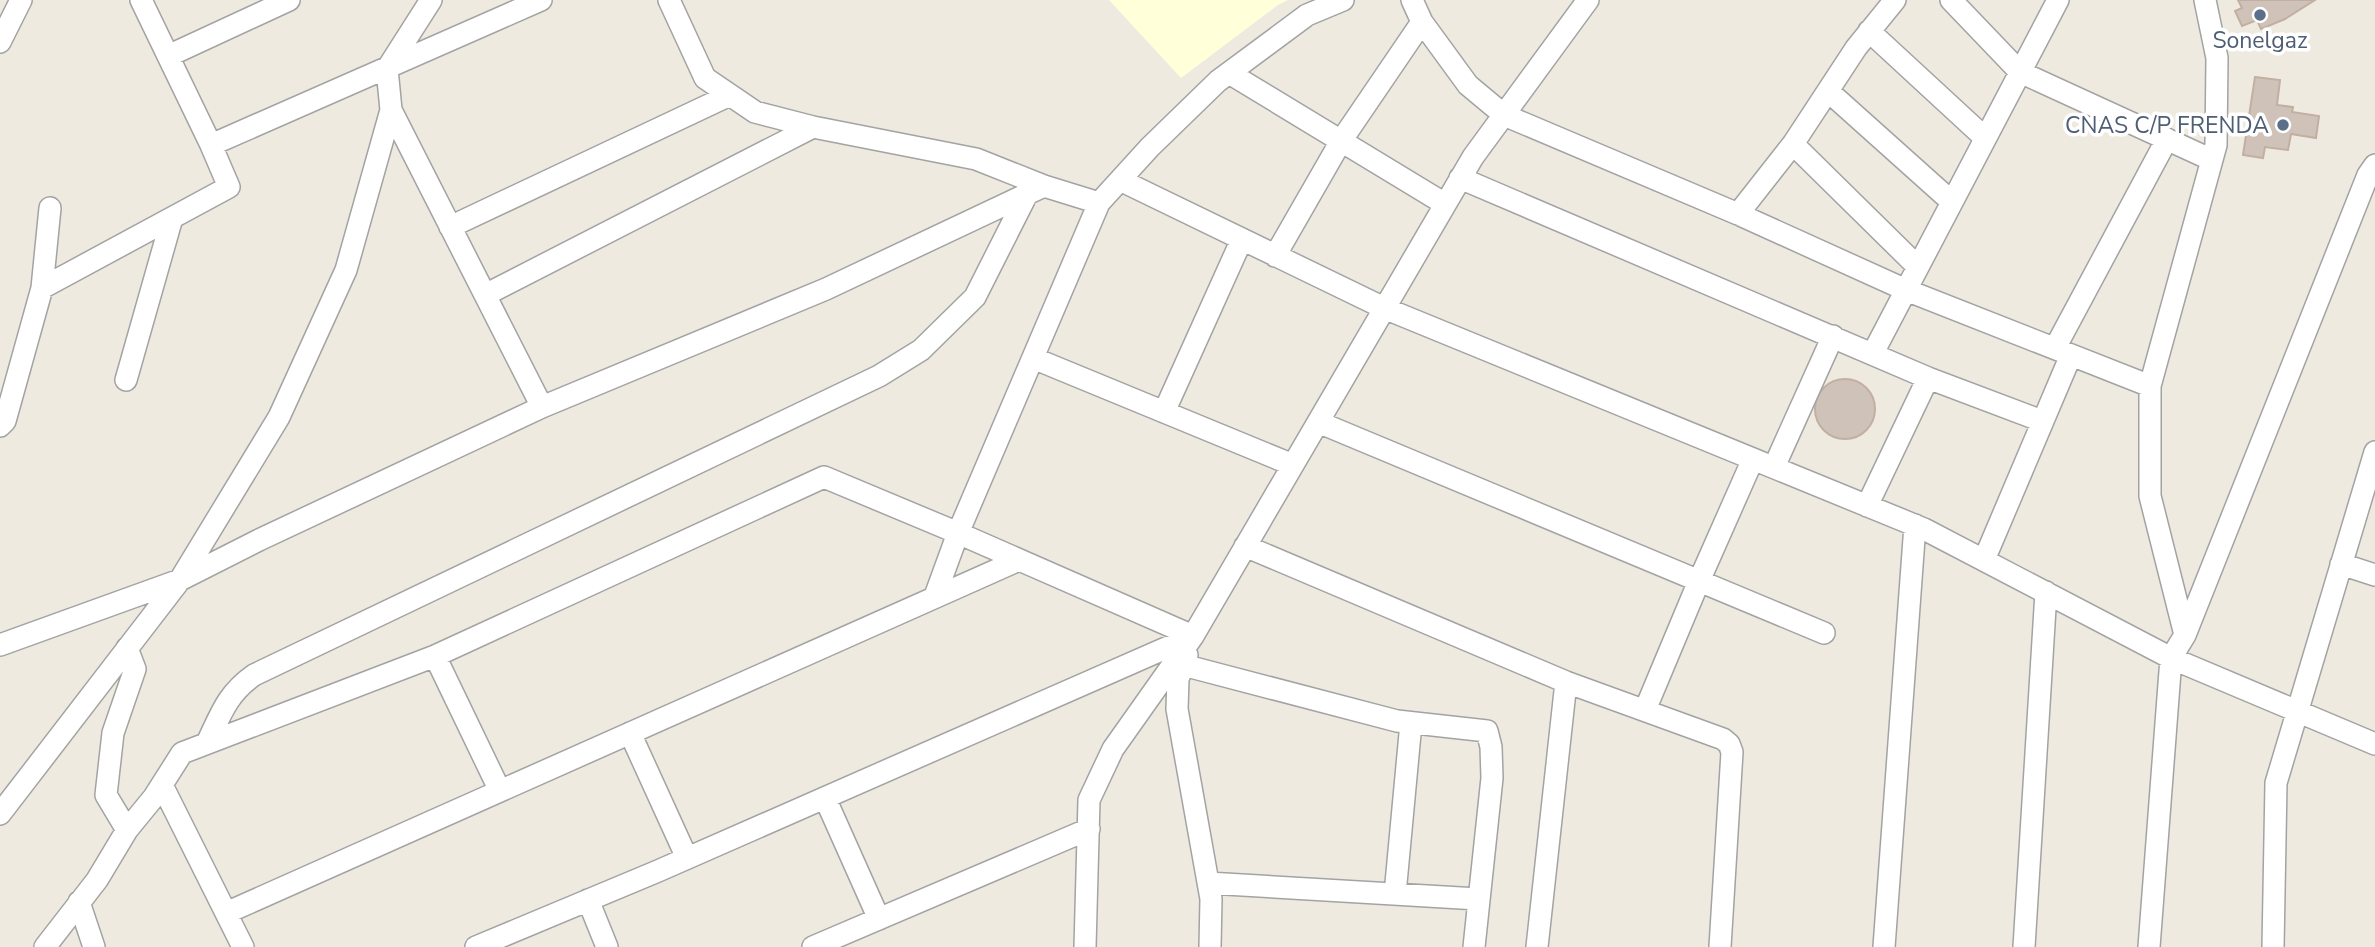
<svg xmlns="http://www.w3.org/2000/svg" width="2375" height="947" font-family="'Nunito Sans',sans-serif">
<style>
.education{fill:#ffffd9}
.building{fill:#cfc3b9;stroke:#c2afa1;stroke-width:2}
.lines{fill:none;stroke-linecap:round;stroke-linejoin:round}
.minor-casing{stroke:#a3a3a3;stroke-width:24}
.minor{stroke:#fff;stroke-width:21}
.service-dot{fill:#5c6f8a;stroke:#fff;stroke-width:2.5}
.labels{text-anchor:middle;dominant-baseline:central;stroke-width:7;stroke-linejoin:round;paint-order:stroke}
.service-label{font-size:23px;fill:#4e5e75;stroke:#fff}
</style>
<rect width="100%" height="100%" fill="#efeae0"/>
<!-- education -->
<path class="education" d="M1109,0H1288L1278,5L1181,78Z"/>
<!-- building -->
<path class="building" d="M2238,0H2315L2285,19L2261,29L2257,20L2242,26L2235,11L2242,8Z
M2255,77L2280,80L2277,105L2293,107L2292,112L2319,116L2316,138L2291,134L2288,150L2265,147L2263,158L2243,155Z
M1815 409a30 30 0 1 1 60 0a30 30 0 1 1-60 0Z"/>
<g class="lines">
<defs>
<path id="minor" d="M431,0L387,69L391,110L542,407
M669,0L705,78L755,112L813,127L976,159L1044,186L1099,203
M1412,0L1422,22L1468,85L1504,115L1738,214L1906,290L2150,386
M1951,0L2020,72L2212,160
M1869,31L1985,138
M0,42L21,0
M168,56L289,0
M1229,73L1445,204
M1828,91L1952,202
M1793,144L1918,267
M211,145L541,0
M1460,178L1928,378L2042,421
M1120,180L1384,308L1924,529L2171,658L2375,744
M1738,214L1793,144L1856,48L1895,0
M450,227L730,95
M1275,256L1341,141L1422,22
M42,288L229,187L211,145L141,0
M485,295L813,127
M2055,348L2167,139
M1873,353L2058,0
M1033,358L1293,465
M126,380L172,218
M1164,412L1242,239
M1318,422L1824,633
M0,426L5,421L42,288L50,208
M1774,467L1833,336
M1867,506L1928,378
M1245,546L1566,682L1723,739L1729,744L1732,752L1720,947
M1984,560L2071,355
M2341,564L2375,575
M935,596L958,533L1099,203L1150,147L1218,81L1307,15L1343,0
M2185,635L2368,175L2375,165
M0,645L180,580L259,540L542,407L826,289L1044,186
M127,648L135,669L113,733L106,795L127,830
M1187,655L1178,679L1177,709L1211,899L1210,947
M435,656L500,791
M1183,665L1397,721L1487,731L1491,747L1492,778L1474,947
M1645,710L1699,581L1753,459
M630,733L687,858
M207,743C221,714 227,694 254,675L879,376L921,350L975,297L1027,194
M162,785L243,947
M825,798L879,919
M0,814L180,580L279,417L346,270L391,110
M1208,883L1478,899
M1395,894L1411,723
M588,900L607,947
M79,902L94,947
M226,913L1019,560
M45,947L97,880L127,830L154,797L182,753L435,656L824,477L958,533L1193,636
M476,947L658,871L1191,637
M813,947L1089,829
M1085,947L1089,800L1113,749L1193,636L1473,157L1588,0
M1537,947L1566,682
M1884,947L1915,525
M2024,947L2046,592
M2149,947L2171,658L2185,635L2150,496V386L2216,145L2217,58L2205,0
M2273,947L2276,783L2375,452"/>
</defs>
<!-- minor casing -->
<use href="#minor" class="minor-casing"/>
<!-- minor -->
<use href="#minor" class="minor"/>
</g>
<!-- markers -->
<g class="service-dot">
<circle cx="2260" cy="15" r="7"/>
<circle cx="2283" cy="125" r="7"/>
</g>
<g class="labels">
<!-- service labels -->
<g class="service-label">
<text x="2260" y="40">Sonelgaz</text>
<text x="2269" y="125" text-anchor="end">CNAS C/P FRENDA</text>
</g>
</g>
</svg>
